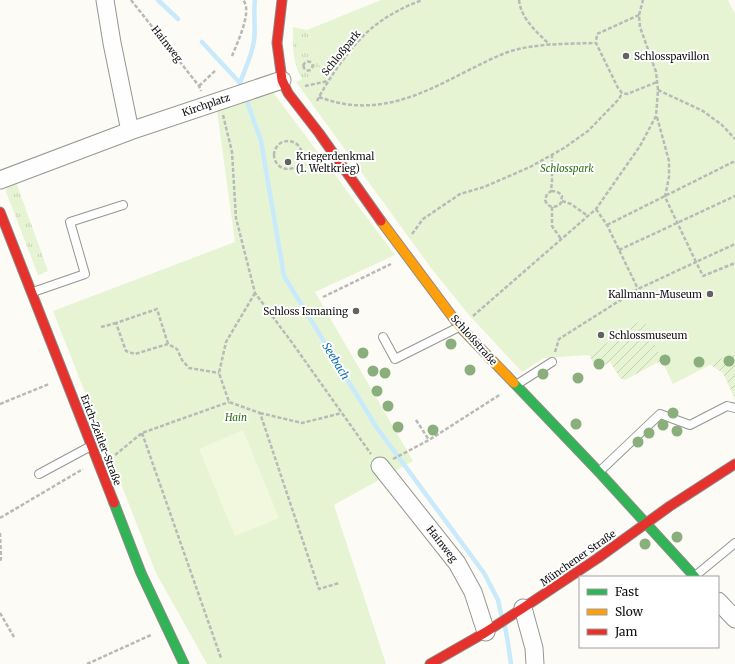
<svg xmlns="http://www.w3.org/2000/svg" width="735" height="664" font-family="Merriweather,serif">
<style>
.grass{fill:url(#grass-tufts)}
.park{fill:#e7f4d3}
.garden{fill:url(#garden-furrows)}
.pitch{fill:#f1f8de}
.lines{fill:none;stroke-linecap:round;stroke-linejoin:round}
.stream{stroke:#c8eafb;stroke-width:4.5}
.lane-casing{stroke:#969694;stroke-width:10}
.street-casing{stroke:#969694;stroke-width:19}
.fast-casing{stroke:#8d8c8a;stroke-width:11}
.slow-casing{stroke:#8d8c8a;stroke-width:11}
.jam-casing{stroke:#8d8c8a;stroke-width:11}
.path{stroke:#b9b9b8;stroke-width:2.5;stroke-dasharray:4 2;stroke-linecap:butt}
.lane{stroke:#fffefe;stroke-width:8}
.street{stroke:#fffefe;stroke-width:17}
.fast{stroke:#30b455;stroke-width:9}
.slow{stroke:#ff9f0a;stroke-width:9}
.jam{stroke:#e5322d;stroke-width:9}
.tree{fill:#8aaf7c}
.poi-dot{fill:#636260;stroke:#fff;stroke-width:1.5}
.labels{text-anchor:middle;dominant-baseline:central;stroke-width:4;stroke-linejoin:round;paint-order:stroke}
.street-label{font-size:10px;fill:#101010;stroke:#fff}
.poi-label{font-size:10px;fill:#101010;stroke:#fff;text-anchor:start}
.park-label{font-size:10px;font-style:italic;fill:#2d7118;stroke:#fff}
.water-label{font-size:11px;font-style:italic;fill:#0a6eb2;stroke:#fff}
</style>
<defs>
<pattern id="grass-tufts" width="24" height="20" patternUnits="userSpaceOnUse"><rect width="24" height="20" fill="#e7f4d3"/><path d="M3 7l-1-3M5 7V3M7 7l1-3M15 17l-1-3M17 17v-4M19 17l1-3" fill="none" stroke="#c5d0b4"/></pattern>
<pattern id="garden-furrows" width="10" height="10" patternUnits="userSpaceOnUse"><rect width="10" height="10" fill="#e7f4d3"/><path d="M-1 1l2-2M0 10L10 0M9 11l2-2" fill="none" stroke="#c5d0b4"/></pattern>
</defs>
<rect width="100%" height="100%" fill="#fcfbf6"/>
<!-- grass -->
<path class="grass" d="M293,27L307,30L322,72L302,80C292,60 293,49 293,27Z
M16,182L48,271L38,275L6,192L7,186Z"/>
<!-- park -->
<path class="park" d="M381,0H728L735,14V352L673,384L642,320L589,355L544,358L522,372L469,315L431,268L296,82L322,72L307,30Z
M272,91L395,255L315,292L413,461L334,505L386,664H207L156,573L53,311L235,242L217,111Z"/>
<!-- garden -->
<path class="garden" d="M643,319L662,360L625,380L620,378L610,362L597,369L589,355Z
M735,352V399L723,373L709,364Z"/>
<!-- pitch -->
<path class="pitch" d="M243,430L279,518L235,536L199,449Z"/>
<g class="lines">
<!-- stream -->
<path class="stream" d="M158,0L178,19
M202,42L240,83L242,89
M240,83C245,69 252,55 254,41C256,27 253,14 255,0
M245,96L261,141L284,276L377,428L484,573L498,600L501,614
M505,627L508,643L511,664"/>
<defs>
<path id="lane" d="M33,292L85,274L70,222L123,205
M383,337L395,359L459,327
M516,385L552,362
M600,471L660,414L690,425L727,406L735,408
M39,474L91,446
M695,576L735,543"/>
<path id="street" d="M105,0L112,43L130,131
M0,180L130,131L282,80
M380,466L457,563L473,592L486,632
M718,601L735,619
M523,608L534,648L535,664"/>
<path id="fast" d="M514,383L599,472L695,577
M114,503L141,573L184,664"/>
<path id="slow" d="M381,221L460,327L514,383"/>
<path id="jam" d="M282,0L277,43L282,80L288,93L319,133L381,221
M0,212L114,503
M430,664L486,632L523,608L598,558L670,506L735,464"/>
</defs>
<!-- lane casing -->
<use href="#lane" class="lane-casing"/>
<!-- street casing -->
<use href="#street" class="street-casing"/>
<!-- fast casing -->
<use href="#fast" class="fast-casing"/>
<!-- slow casing -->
<use href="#slow" class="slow-casing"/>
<!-- jam casing -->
<use href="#jam" class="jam-casing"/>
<!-- path -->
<path class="path" d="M131,0L199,86L201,91
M519,0C521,19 537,32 550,45
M639,15L597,34L596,43L618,88L622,93L627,94L657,82
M232,56C237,43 253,11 243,0
M303.5 66a4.5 4.5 0 1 1 9 0a4.5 4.5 0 1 1-9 0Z
M199,86L216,70
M305,86L328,81
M658,90L703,111L722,125L735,139
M319,97C371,117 415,98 461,74C477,66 492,58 508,52C535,43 567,44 596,43
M317,101C328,79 353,43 373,27C388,15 404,7 422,0
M223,115L232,152L236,218L255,293L293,344L371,454
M657,117L669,161V177L665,197L696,262L735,244
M274 155a14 14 0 1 1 28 0a14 14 0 1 1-28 0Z
M551,191C556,191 559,192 562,196L561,203C555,209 548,208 545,200L547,194L551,191L552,181V154
M562,201L571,204L588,216
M552,207V226L561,239
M596,209L607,225L638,289
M607,225L735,161
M412,234L423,219L460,194L484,187L530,167L564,148L588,131L619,99L622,93
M619,250L735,196
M255,293L226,342L219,373L229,402L260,413L319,589L339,583
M323,297L391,264
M473,316L596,209L640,146L656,116L658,90L656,72L640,27L639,15L643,0
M101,327L116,323
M168,344L157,309L116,323L126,351L135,354L168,344L177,349L182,360L189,368L219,373
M555,352L559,339L638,289L696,262L703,276L735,263
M0,404L49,384
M260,413L302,423L342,413
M416,420L429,440
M142,433L221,658
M115,455L142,433L229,402
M393,459L429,440L501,394
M0,518L83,469
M0,533L1,558L0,561
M0,613L14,637
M87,664L151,635"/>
<!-- lane -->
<use href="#lane" class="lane"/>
<!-- street -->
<use href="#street" class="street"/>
<!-- fast -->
<use href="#fast" class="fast"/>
<!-- slow -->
<use href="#slow" class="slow"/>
<!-- jam -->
<use href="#jam" class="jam"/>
</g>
<!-- trees -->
<g class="tree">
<circle cx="451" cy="344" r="5.5"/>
<circle cx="363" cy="353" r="5.5"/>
<circle cx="665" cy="360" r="5.5"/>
<circle cx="729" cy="361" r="5.5"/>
<circle cx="699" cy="362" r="5.5"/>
<circle cx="599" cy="364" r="5.5"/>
<circle cx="470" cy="370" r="5.5"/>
<circle cx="373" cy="371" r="5.5"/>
<circle cx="385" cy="373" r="5.5"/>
<circle cx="543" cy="374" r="5.5"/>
<circle cx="578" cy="378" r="5.5"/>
<circle cx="377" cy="391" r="5.5"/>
<circle cx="388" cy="406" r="5.5"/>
<circle cx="673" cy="413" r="5.5"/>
<circle cx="576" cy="424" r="5.5"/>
<circle cx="663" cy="425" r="5.5"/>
<circle cx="398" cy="427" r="5.5"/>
<circle cx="433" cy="430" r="5.5"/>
<circle cx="677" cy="431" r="5.5"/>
<circle cx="649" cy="433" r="5.5"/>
<circle cx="638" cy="442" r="5.5"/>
<circle cx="677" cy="537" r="5.5"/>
<circle cx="645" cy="544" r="5.5"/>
</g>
<!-- markers -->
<g class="poi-dot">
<circle cx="626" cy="56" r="4"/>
<circle cx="288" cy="162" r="4"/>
<circle cx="710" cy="294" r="4"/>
<circle cx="356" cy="311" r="4"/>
<circle cx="601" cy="335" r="4"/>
</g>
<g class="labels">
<!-- street labels -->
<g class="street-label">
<text transform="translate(167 44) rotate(52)">Hainweg</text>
<text transform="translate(341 53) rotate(-51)">Schloßpark</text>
<text transform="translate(206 105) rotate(-19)">Kirchplatz</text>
<text transform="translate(474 340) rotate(48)">Schloßstraße</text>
<text transform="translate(101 440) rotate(69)">Erich-Zeitler-Straße</text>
<text transform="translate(442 544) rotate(52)">Hainweg</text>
<text transform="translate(578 558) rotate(-35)">Münchener Straße</text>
</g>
<!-- poi labels -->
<g class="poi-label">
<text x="634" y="56">Schlosspavillon</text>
<text x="296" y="156">Kriegerdenkmal<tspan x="296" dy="12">(1. Weltkrieg)</tspan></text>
<text x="702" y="294" text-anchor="end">Kallmann-Museum</text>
<text x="348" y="311" text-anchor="end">Schloss Ismaning</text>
<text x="609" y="335">Schlossmuseum</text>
</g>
<!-- park labels -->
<g class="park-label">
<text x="567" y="168">Schlosspark</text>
<text x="236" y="417">Hain</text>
</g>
<!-- water labels -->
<g class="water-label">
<text transform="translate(336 361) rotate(59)">Seebach</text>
</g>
</g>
<!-- legend -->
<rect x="579" y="576" width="140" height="72" fill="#ffffff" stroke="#9f9f9f"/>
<rect x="587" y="589" width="20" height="6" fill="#30b455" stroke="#9f9f9f"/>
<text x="615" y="596" font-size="12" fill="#101010">Fast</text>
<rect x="587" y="609" width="20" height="6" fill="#ff9f0a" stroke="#9f9f9f"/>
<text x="615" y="616" font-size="12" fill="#101010">Slow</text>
<rect x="587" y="629" width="20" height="6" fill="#e5322d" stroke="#9f9f9f"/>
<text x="615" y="636" font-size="12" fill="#101010">Jam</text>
</svg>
